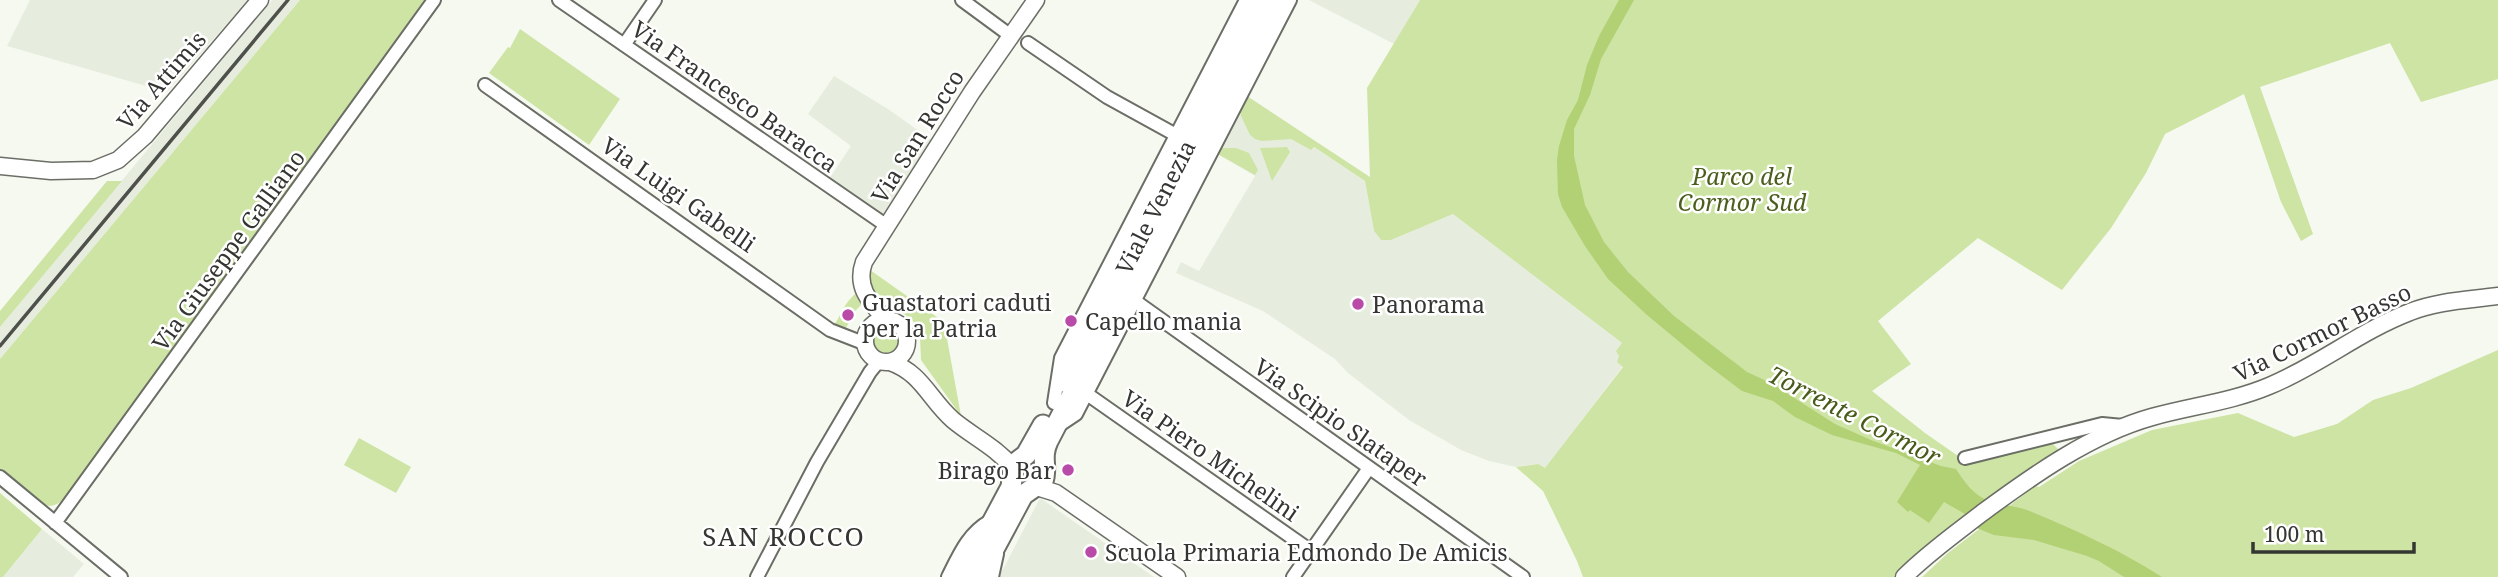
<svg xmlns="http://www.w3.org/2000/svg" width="2498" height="577" font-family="'Noto Serif',serif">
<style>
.built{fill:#e7edde}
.green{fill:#cee4a4}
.water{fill:#b2d074}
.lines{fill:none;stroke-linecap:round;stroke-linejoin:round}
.minor-casing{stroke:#6b6e66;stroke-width:16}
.tertiary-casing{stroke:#6b6e66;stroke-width:19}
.primary-casing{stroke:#6b6e66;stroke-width:23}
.minor{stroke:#fff;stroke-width:12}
.tertiary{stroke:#fff;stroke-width:16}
.primary{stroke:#fff;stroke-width:19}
.rail{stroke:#4e504c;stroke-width:3.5}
.poi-dot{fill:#b94aa8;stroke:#fff;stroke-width:2.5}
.labels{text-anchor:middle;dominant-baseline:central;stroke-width:5;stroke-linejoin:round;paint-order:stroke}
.street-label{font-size:23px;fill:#343632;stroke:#fff}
.park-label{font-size:23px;font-style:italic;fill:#4b5e1d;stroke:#fff}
.poi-label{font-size:23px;fill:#343632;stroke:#fff;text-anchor:start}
.water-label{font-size:24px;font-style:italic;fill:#495b1a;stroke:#fff}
.quarter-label{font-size:26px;letter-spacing:2px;fill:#343632;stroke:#fff}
</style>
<rect width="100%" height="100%" fill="#f5f9f0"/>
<!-- built -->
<path class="built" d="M30,0H246L247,1L167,92L7,46Z
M272,0H300L0,359V327Z
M1309,0H1420L1394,44Z
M834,76L888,109L933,141L885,216L829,179L851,146L808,114Z
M1244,101L1365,181L1374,231L1381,240H1391L1453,214L1622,343L1618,354L1623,366L1545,469L1537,464L1516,467L1489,461L1461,450L1409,420L1348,373L1335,359L1263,311L1176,273L1181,262L1199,271L1255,176L1216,153Z
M1040,498L1154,577H999Z
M42,529L84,564L73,577H3Z"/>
<!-- green -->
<path class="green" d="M300,0H427L65,498C57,505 52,508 41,504L0,469V359Z
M1420,0H2498V79L2421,102L2390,43L2260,87L2313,234L2301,241L2281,202L2244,94L2165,134L2146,173L2111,228L2062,290L1978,238L1878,321L1911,364L1872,391L1925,433L1961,458L1989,457L2052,443L2059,450L2055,456C1994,493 1947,526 1897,577H1583L1577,561L1543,491L1516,467L1538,464L1545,468L1623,367L1617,362L1619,356L1616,351L1622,343L1453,214L1391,240H1381L1374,231L1365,181L1314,147L1311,150L1291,139L1262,141L1255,139L1250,135L1241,116L1240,109L1247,96L1370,177L1367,88Z
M520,29L620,99L589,145L489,73L508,47L510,48Z
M1287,147L1290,152L1272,181L1260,148Z
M1219,148H1236L1249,153L1258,170L1255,175L1216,153Z
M107,181H122L0,327V311Z
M870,270L944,322L961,416L921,360L920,336L913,321L872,289L870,285Z
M858,292L864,302L855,311L846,328L842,327L838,340V336L829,332C841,319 842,303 858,292Z
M869 341a18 18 0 1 1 36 0a18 18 0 1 1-36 0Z
M2498,350V577H1922L1948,553L2035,486L2039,487L2079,461L2152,430L2238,413L2294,437L2337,424L2373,400L2411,388Z
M359,438L411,467L396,493L344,465Z
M0,493L42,529L3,577H0Z"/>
<!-- water -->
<path class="water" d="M1619,0H1634L1601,59L1590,95L1574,129V156L1585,205L1604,242L1628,272L1674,316L1747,372L1771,383L1835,424L1871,440L1941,466L1956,469C1963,480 1970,490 1981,497C1993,505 2013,505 2027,510C2073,529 2120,550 2162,577H2124L2099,561L2087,556L2034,540L1994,535L1979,529L1961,517L1965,514L1944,502L1929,523L1910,510L1908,512L1897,502L1920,465L1896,453L1832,435L1795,417L1773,401L1742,391L1705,363L1647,315L1608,279L1585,246L1562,207L1558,194L1557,160L1559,146L1567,120L1578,100L1587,65L1599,36Z"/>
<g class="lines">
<defs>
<path id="minor" d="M559,0L887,226
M962,0L1011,36
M1028,43L1107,97L1176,135
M624,45L655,0
M485,85L830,330L866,344
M1135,301L1523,577
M1087,394L1311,551
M1054,403L1061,358L1246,0
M1058,426L1076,414L1290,0
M1965,458L2102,424L2123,426
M0,477L121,577
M55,523L434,0
M757,577L817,462L870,372L879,361
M948,577C959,555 968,533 990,521
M992,577L997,554
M1293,577L1369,468"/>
<path id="tertiary" d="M0,166L51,171L93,170L118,160L145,136L260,0
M886,320C870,302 855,287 864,262L972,92L1036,0
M865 341a21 21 0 1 1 42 0a21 21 0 1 1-42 0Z
M890,362C922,373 929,399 953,420C972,436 996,447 1012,467
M1037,487L1056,493L1177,577
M1904,577C1928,553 1955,534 1982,513C2032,476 2091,434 2152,417C2191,406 2231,402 2269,386C2318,366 2360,331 2410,312C2437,301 2469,300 2498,296"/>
<path id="primary" d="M1064,382L1260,0
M963,577L1011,487L1014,464L1026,455L1043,425
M979,577L1023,495L1043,481C1048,467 1040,458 1048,441L1277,0"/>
</defs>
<!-- minor casing -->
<use href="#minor" class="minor-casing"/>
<!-- tertiary casing -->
<use href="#tertiary" class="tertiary-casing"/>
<!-- primary casing -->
<use href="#primary" class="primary-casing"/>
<!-- minor -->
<use href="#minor" class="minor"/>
<!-- tertiary -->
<use href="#tertiary" class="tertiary"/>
<!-- primary -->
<use href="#primary" class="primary"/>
<!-- rail -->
<path class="rail" d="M0,346L288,0"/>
</g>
<!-- markers -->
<g class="poi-dot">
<circle cx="1358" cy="304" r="7"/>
<circle cx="848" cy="315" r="7"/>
<circle cx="1071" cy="321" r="7"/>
<circle cx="1068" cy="470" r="7"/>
<circle cx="1091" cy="552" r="7"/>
</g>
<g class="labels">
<!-- street labels -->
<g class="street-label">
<text transform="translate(161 80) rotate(-49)">Via Attimis</text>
<text transform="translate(735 96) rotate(35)">Via Francesco Baracca</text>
<text transform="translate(917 136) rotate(-58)">Via San Rocco</text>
<text transform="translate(679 194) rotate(35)">Via Luigi Gabelli</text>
<text transform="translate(1155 207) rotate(-63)">Viale Venezia</text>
<text transform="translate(228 250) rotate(-54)">Via Giuseppe Galliano</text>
<text transform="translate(2322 332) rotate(-26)">Via Cormor Basso</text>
<text transform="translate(1341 422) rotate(35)">Via Scipio Slataper</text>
<text transform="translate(1211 455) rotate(35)">Via Piero Michelini</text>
</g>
<!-- park labels -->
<g class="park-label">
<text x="1742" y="176">Parco del<tspan x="1742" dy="26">Cormor Sud</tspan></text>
</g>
<!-- poi labels -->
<g class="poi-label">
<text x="862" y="302">Guastatori caduti<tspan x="862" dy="26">per la Patria</tspan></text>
<text x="1372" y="304">Panorama</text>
<text x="1085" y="321">Capello mania</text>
<text x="1054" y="470" text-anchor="end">Birago Bar</text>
<text x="1105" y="552">Scuola Primaria Edmondo De Amicis</text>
</g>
<!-- water labels -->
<g class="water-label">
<text transform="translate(1855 415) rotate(27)">Torrente Cormor</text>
</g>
<!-- quarter labels -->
<g class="quarter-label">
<text x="784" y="536">SAN ROCCO</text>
</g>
</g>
<!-- scale -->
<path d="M2253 542v10h161v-10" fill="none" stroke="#343632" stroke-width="3.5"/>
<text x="2264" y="542" font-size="21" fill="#343632" stroke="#ffffff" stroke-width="5" paint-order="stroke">100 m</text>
</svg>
